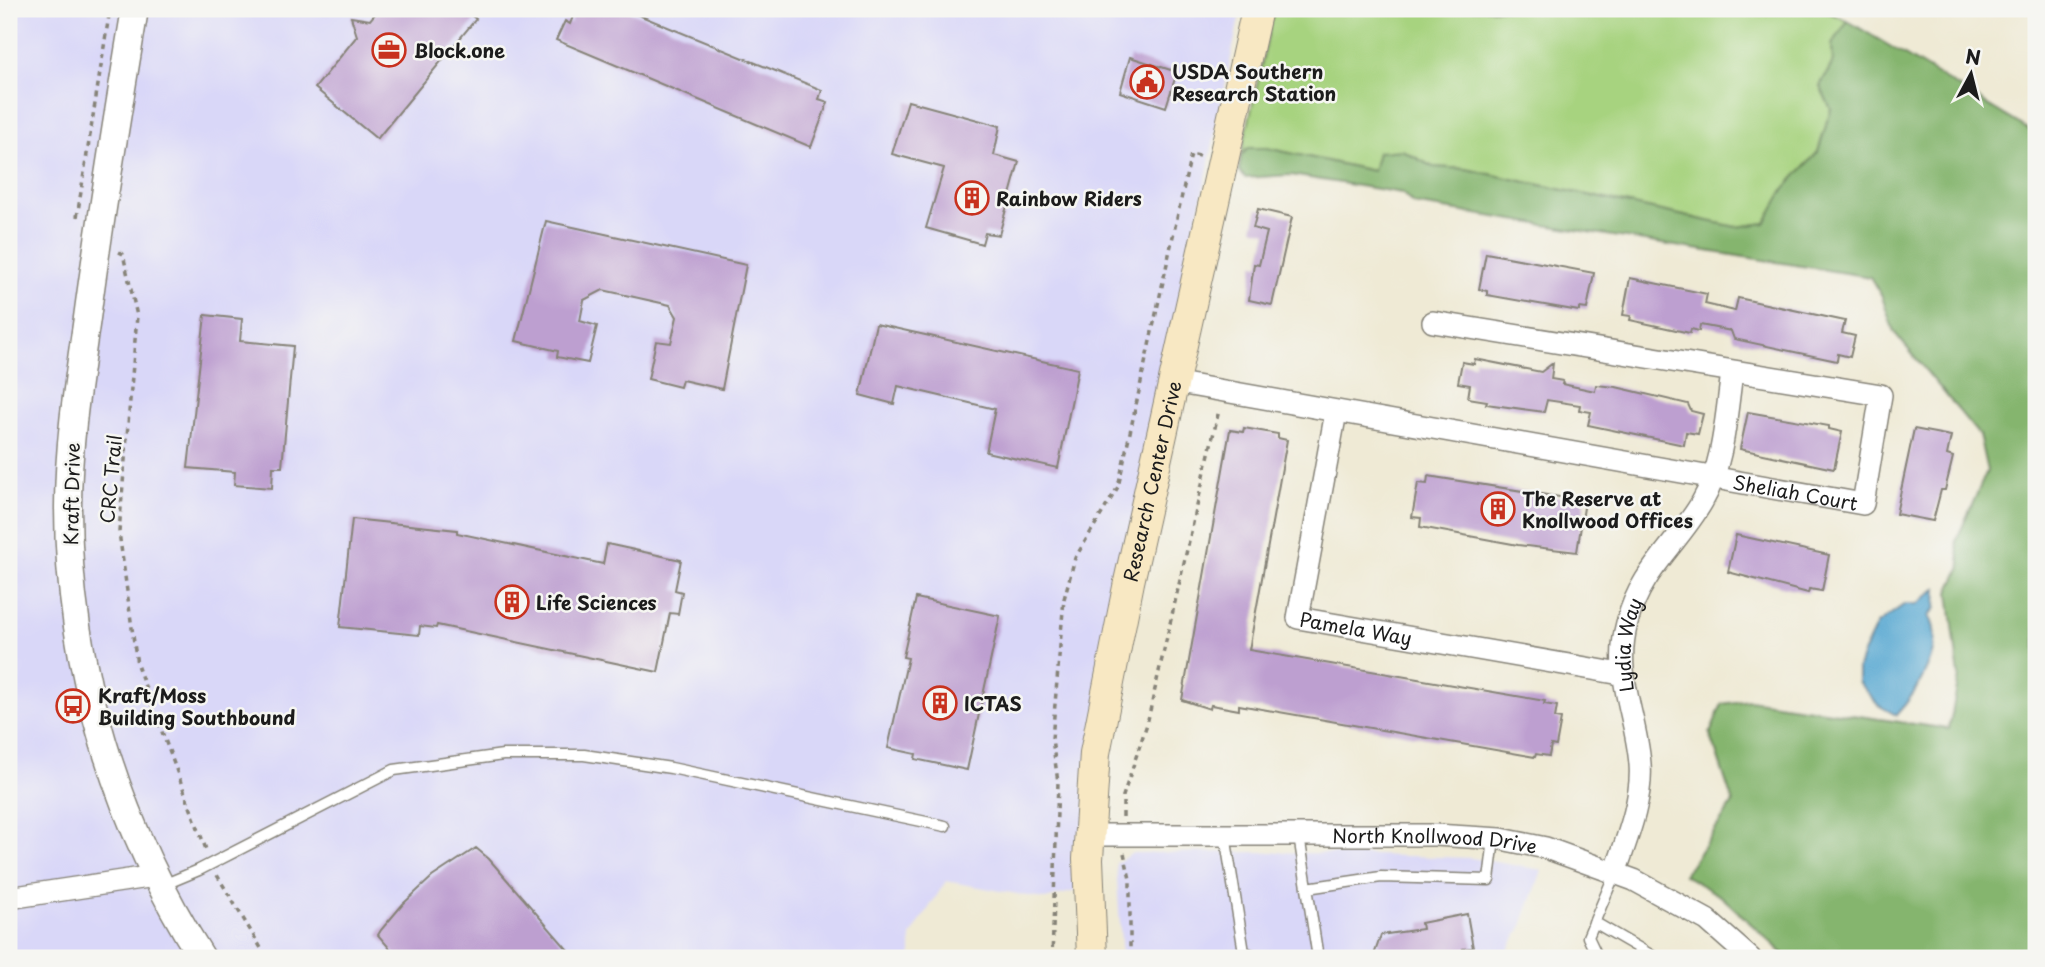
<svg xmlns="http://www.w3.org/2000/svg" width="2045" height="967" font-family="'Playpen Sans',sans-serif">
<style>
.built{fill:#d9d7f8}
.green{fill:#a7d37f;stroke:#62784e;stroke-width:2}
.forest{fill:#85b56e;stroke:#506845;stroke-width:2}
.water{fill:#56a7d1;stroke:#396276;stroke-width:2}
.building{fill:#bd9fd0}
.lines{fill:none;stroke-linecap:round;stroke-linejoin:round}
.service-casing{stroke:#868378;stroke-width:13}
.minor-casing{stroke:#868378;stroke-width:24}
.tertiary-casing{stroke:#868378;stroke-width:29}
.secondary-casing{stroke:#868378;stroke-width:32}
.path{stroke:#868378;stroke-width:3.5;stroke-dasharray:5 5;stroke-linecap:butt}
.service{stroke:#fff;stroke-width:10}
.minor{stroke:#fff;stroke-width:21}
.tertiary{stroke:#fff;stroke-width:26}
.secondary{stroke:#f8e8c3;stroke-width:30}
.labels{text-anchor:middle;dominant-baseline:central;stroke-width:5;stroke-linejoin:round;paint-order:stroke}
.poi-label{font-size:19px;font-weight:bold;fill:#1c1c1c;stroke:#f6f6f2;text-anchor:start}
.street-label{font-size:19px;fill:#1c1c1c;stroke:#f6f6f2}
</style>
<rect width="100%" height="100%" fill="#f6f6f2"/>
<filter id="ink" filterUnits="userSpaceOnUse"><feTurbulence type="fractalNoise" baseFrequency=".0143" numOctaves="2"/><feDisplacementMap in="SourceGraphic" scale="14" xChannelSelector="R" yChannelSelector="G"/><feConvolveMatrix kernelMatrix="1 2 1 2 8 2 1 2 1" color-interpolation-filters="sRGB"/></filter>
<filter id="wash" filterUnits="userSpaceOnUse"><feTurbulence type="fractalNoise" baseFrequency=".00686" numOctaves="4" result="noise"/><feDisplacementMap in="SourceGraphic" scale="28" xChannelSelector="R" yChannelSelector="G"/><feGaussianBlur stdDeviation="1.57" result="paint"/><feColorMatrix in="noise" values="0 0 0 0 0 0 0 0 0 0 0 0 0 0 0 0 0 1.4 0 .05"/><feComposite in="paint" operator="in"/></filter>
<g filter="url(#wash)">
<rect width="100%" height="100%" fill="#efead5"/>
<!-- built -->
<path class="built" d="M9,9H1241L1155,423L1075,891L1045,899L946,881L911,936V958H9Z
M1274,852L1471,858L1542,870L1521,928L1503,958H1122L1116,863L1133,853Z"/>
<!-- green -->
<path class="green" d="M1274,9H1821L1848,21L1832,45L1833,62L1820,86L1831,109L1818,152L1785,188L1766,223L1736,227L1466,169L1433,167L1402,150L1373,171L1267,148L1241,156Z"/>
<!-- forest -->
<path class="forest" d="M1848,21L2036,134V958H1788L1722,897L1684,875L1733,803L1710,733L1722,704L1749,700L1949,729L1959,677L1949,592L1961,567L1956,541L1987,471L1979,435L1894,332L1882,297L1870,277L1413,204L1402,193L1291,175L1245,178L1239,170L1241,156L1248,148H1267L1373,171L1378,152L1402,150L1433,167L1466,169L1736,227L1765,223L1785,188L1818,152L1831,109L1820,86L1833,62L1832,45Z"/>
<!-- water -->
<path class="water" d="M1937,588L1936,608L1929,616C1947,644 1917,693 1896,715L1878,705L1858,682V668L1863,653L1877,624L1905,604H1917Z"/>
<g id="blocks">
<!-- building -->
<path class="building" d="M379,9H463L476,19L377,139L315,88L357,36L351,17L370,20Z
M576,9H624L822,90L819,99L828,102L811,147L556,40L565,21L570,24Z
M1130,57L1177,72L1166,107L1120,92Z
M908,101L1000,126L994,155L1019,162L999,235L985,233L982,244L926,228L944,168L892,154Z
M1258,209L1292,217L1272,305L1249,300L1254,264L1259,265L1267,232L1253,228Z
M546,221L746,265L722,389L682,380L680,387L648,379L656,341L671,343L677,317L670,305L603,290L584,300L580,321L597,326L588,363L557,357L558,351L516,341Z
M1486,253L1594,273L1587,309L1579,308V311L1487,295V291L1479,289Z
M1630,278L1707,294L1705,304L1735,311L1738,298L1845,321L1842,333L1855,336L1850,357L1838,354L1837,361L1734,339L1731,331L1700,325L1699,331L1691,329L1690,333L1630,320L1631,316L1623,315Z
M205,315L242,319L240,341L293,346L282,467H273L272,488L234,485L235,472L188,468Z
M876,324L1078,369L1058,468L986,452L995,409L898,386L894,404L860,395Z
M1475,359L1541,372L1553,363L1551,379L1563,381L1562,384L1595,391L1596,385L1616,387L1688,404L1691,411L1703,414L1698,434L1686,432L1684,445L1588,425L1591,412L1579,410L1580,405L1547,400L1544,412L1486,404L1487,401L1468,398L1470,385L1458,383L1462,362L1474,364Z
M1748,412L1829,426V429L1842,432L1834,469L1740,449Z
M1244,428L1278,434V438L1287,440L1249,650L1545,701L1544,704L1557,706L1555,718L1561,719L1556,746L1551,745L1549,756L1536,754L1535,757L1239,705V710L1211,705L1210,709L1182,700L1230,430L1243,432Z
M1914,429L1951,436L1947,455L1953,457L1945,490H1941L1933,521L1896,514Z
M1428,476L1585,501L1577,552L1518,545L1420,527L1421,518L1412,517L1418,483L1427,484Z
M352,519L457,530V533L603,564L607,544L681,560L675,590L682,592L678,614L670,613L658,672L437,625L436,628L420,626L419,635L340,627Z
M1736,535L1829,555L1822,591L1809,589L1808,593L1728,572Z
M916,598L1000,616L967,770L915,759L916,754L888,748L908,658L903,657Z
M476,848L489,859L575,958H398L378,935L381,930L403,904L432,877Z
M1467,914L1473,948L1463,949L1465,958H1373L1381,935L1422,929L1421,923Z"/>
</g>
</g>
<g filter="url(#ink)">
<use href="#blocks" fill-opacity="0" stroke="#868378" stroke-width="2"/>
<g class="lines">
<defs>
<path id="service" d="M1225,835L1244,952L1261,958
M1299,836L1318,958
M163,885L199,870L394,770L503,755H584L671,768L945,826
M1307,888L1381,877L1489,880L1494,839
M1594,922L1656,958
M1598,958L1588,937L1615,873"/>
<g id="minor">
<path id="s1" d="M1173,382L1863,504L1881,395L1433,322"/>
<path id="s2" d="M1336,412L1298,618L1621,674"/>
<path id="s3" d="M1090,835H1435L1501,839L1546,848L1634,880L1707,920L1750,958"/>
<path id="s4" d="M1615,873C1626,841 1643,799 1640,764C1636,713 1613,675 1627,623C1640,571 1677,545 1702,502C1724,465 1726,414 1732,373"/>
<path d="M9,898L155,876"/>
</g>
<path id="tertiary" d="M135,9C118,111 101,214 87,318C78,381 68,444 68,507C68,667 117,824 202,958"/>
<g id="secondary">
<path id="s5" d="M1092,958L1088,859L1095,753L1129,582L1257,9"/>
</g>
</defs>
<!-- service casing -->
<use href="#service" class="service-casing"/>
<!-- minor casing -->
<use href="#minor" class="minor-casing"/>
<!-- tertiary casing -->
<use href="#tertiary" class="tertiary-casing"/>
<!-- secondary casing -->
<use href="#secondary" class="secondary-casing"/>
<!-- path -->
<path class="path" d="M77,217L110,9
M119,252L123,254L137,316L119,532L137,665L207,852
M1123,817V796L1147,724L1219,410
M1124,853L1130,879V958
M217,875L267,958
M1052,958L1058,782L1052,739L1064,599L1075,558L1118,487L1191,154L1199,156"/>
<!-- service -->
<use href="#service" class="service"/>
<!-- minor -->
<use href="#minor" class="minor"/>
<!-- tertiary -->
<use href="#tertiary" class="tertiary"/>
<!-- secondary -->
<use href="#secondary" class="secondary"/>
</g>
</g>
<!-- icons -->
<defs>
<symbol id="office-ring" viewBox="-11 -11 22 22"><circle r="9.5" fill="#f6f6f2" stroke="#c8321e" stroke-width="1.5"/><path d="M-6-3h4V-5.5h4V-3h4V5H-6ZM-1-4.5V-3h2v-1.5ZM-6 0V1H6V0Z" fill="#c8321e"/></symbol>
<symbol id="civic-ring" viewBox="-11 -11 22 22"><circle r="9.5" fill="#f6f6f2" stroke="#c8321e" stroke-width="1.5"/><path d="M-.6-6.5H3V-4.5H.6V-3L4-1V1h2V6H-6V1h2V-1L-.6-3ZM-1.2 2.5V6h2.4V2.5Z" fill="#c8321e"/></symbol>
<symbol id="building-ring" viewBox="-11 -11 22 22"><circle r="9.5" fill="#f6f6f2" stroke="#c8321e" stroke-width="1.5"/><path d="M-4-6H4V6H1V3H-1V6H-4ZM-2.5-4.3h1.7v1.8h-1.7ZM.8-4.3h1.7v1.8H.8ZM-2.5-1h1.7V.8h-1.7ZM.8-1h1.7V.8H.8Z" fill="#c8321e"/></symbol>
<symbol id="bus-ring" viewBox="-11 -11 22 22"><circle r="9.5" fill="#f6f6f2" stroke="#c8321e" stroke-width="1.5"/><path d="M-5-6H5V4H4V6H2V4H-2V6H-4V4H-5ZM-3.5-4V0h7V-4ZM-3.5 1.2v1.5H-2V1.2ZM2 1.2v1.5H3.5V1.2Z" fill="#c8321e"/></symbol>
</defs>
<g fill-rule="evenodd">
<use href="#office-ring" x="370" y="31" width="38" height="38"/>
<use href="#civic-ring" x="1128" y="63" width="38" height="38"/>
<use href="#building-ring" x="953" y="179" width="38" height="38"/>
<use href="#building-ring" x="1479" y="490" width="38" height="38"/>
<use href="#building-ring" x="493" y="583" width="38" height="38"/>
<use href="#building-ring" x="921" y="684" width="38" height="38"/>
<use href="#bus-ring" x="54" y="687" width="38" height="38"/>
</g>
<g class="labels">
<!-- poi labels -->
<g class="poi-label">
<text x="414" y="50">Block.one</text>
<text x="1172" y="71">USDA Southern<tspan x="1172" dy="22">Research Station</tspan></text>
<text x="996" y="198">Rainbow Riders</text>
<text x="1522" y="498">The Reserve at<tspan x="1522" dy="22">Knollwood Offices</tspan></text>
<text x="536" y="602">Life Sciences</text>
<text x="98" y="695">Kraft/Moss<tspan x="98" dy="22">Building Southbound</tspan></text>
<text x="964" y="703">ICTAS</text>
</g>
<!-- street labels -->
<g class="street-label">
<text transform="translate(110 479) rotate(-85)">CRC Trail</text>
<text stroke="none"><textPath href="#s5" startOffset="483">Research Center Drive</textPath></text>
<text stroke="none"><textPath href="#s1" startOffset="632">Sheliah Court</textPath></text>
<text transform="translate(71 494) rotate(-89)">Kraft Drive</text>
<text stroke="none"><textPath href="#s2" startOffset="268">Pamela Way</textPath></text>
<text stroke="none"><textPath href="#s4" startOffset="234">Lydia Way</textPath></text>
<text stroke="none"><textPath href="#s3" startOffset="345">North Knollwood Drive</textPath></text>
</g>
</g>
<!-- margin -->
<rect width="2045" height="967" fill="none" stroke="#f6f6f2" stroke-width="35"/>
<!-- north arrow -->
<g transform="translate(1971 74) rotate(7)" stroke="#f6f6f2" stroke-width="5" paint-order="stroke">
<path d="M0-5L12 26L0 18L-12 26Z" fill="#1c1c1c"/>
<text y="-10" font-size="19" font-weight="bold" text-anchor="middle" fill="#1c1c1c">N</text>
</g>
</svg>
